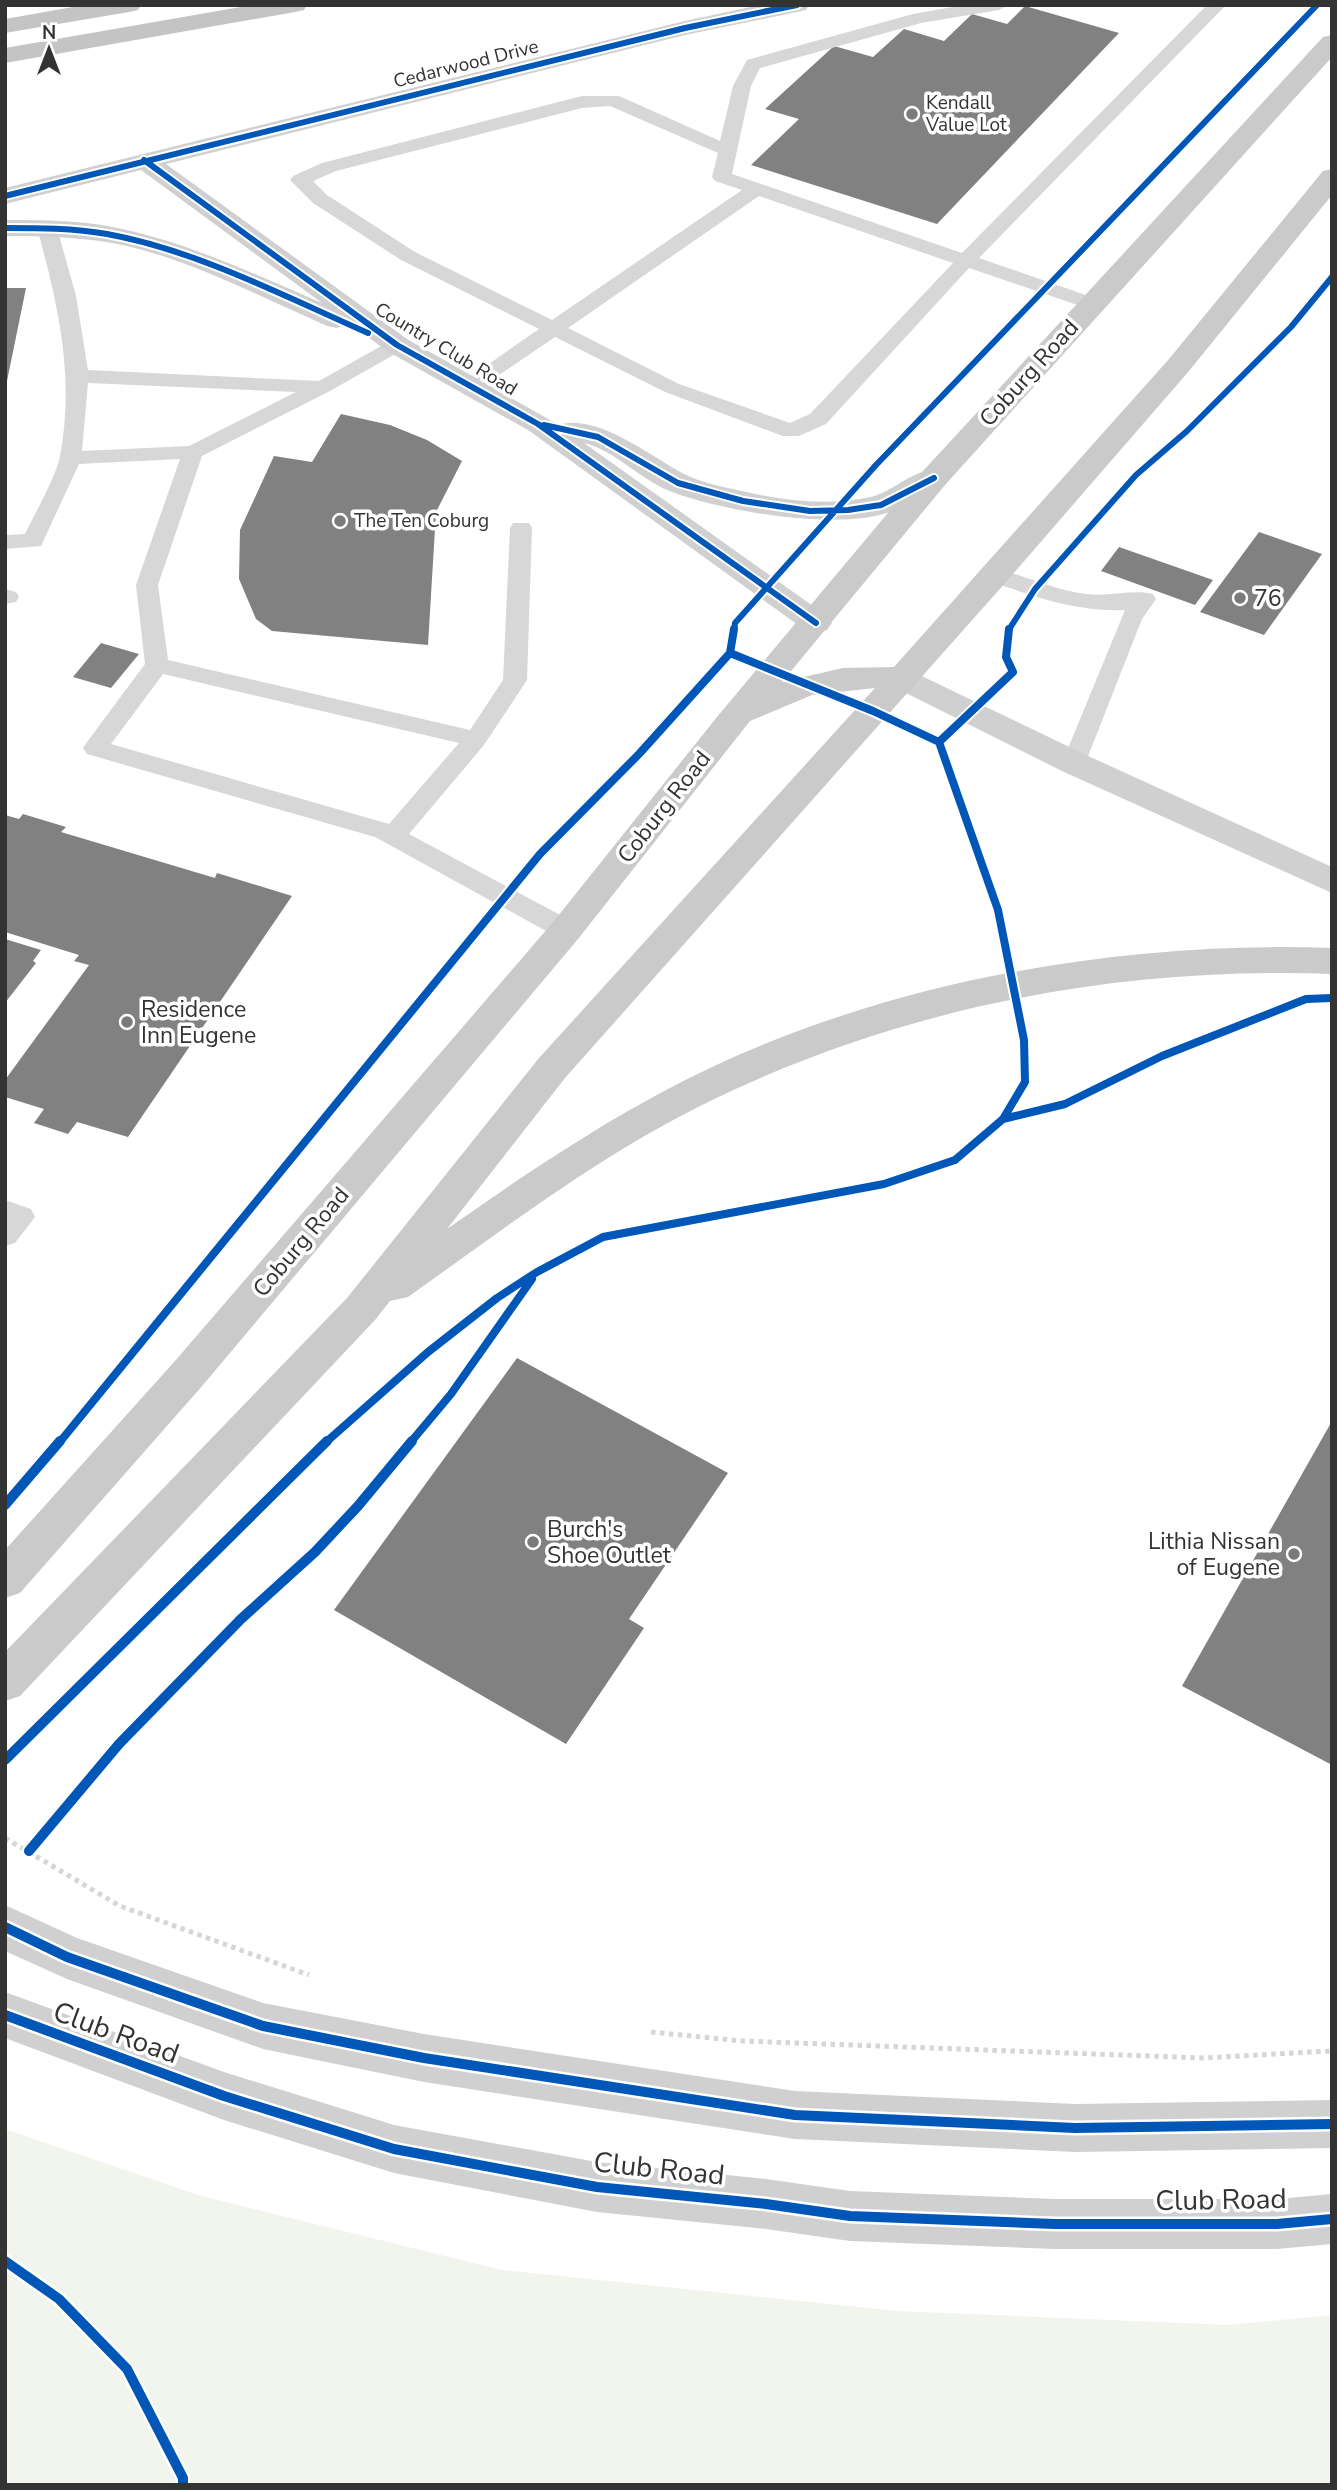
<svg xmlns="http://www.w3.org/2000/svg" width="1337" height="2490" font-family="'Nunito Sans',sans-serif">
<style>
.green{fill:#f1f5ed}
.building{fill:#818181}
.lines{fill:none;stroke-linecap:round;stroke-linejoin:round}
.path{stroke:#d6d6d6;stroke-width:5;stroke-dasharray:4.5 4.5;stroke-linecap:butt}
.lane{fill:#d7d7d7;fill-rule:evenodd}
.secondary{fill:#d0d0d0;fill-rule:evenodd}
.primary{fill:#cacaca;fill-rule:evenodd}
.highway{fill:#c4c4c4;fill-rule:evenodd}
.cycleway-far2-casing{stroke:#fff;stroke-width:10}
.cycleway-far1-casing{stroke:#fff;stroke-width:12}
.cycleway-casing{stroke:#fff;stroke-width:15}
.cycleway-far2{stroke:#0057b8;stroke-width:6}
.cycleway-far1{stroke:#0057b8;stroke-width:8}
.cycleway{stroke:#0057b8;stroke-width:10}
.poi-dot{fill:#7a7a7a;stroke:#fff;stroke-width:2.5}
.labels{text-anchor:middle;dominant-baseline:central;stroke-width:7;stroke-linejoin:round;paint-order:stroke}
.far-street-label{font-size:19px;fill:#333;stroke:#fff}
.far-poi-label{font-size:19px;fill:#333;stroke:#fff;text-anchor:start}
.street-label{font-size:23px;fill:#333;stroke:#fff}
.poi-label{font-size:23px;fill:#333;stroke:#fff;text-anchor:start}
.near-street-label{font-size:28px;fill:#333;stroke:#fff}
</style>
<rect width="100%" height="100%" fill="#fff"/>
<!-- green -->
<path class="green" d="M5,2129L201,2196L502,2270L898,2311L1228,2325L1332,2315V2485H5Z"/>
<!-- building -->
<path class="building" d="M1025,6L1119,33L937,224L751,165L799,119L765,109L834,46L873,57L904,29L944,41L972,14L1007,24Z
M5,288H26L6,386H5Z
M341,414L390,425L427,440L462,461L436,512L428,645L272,631L256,619L239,579L240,530L274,456L312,462Z
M1259,532L1322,554L1264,635L1200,612Z
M1119,547L1213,580L1195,605L1101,571Z
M101,643L139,654L111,688L73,677Z
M23,814L66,827L61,832L215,878L217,873L292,896L128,1137L77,1122L68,1134L34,1123L44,1109L5,1097V1080L89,965L74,961L79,955L5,932V815L19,819Z
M5,939L41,950L33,961L36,963L5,1003Z
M517,1358L728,1473L629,1619L644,1628L566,1744L334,1610Z
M1332,1421V1765L1182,1686Z"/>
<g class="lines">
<!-- path -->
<path class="path" d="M5,1838L120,1906L309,1975
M651,2032L742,2041L1203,2058L1332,2051"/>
<!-- lane -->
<path class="lane" d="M964,5H1008L999,10L921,23L760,68L751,86L732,174L962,253L1207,5H1226L979,258L1100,300L1103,304L1100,308H1086L969,268L826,424L799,436H783L665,392L555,337L477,390H463L460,386L463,382L539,329L401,260L313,203L290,180L293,176L322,163L582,96H619L720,141L733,86L747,60L913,14ZM610,106L718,153L712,177L715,181L742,190L552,320L415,252L327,195L313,181L336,171L582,108ZM759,196L953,263L810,414L790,423L679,384L568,328Z
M47,222L57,228L76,296L88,370L319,381L390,341H404L407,345L404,349L330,391L202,456L158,585L168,660L470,730L503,680L510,528L513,523H529L532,528L527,680L484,745L409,834L575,923L579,930L575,937L566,939L557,937L375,837L87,754L83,748L87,742L145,664L136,585L180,459L79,464L41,546L5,549V535L25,534C35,513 56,477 60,456C75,378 58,303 37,228ZM88,383L296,392L189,446L82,451ZM163,674L459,743L389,824L111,744Z
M995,568C1026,576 1054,590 1086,594C1108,597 1134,589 1153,594L1156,599L1142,619L1083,769L1074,771L1065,769L1062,763L1125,610C1076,612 1032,596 987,580L984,575L987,570Z
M5,589L16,592L19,597L16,602L5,604Z
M5,1200L31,1209L35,1217L15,1243L5,1246Z"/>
<!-- secondary -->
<path class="secondary" d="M760,5H809L806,10L797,12L685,35L166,164L407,339L559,425C596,412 653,458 686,475C702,483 724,487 742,491C783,501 830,506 871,497C896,491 917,464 945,471L949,478L945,485C927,493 910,504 892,511C840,532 719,511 667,490C639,478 614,450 584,443L827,616L832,623L827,630L816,633L805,630L528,430L387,351L349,323L337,328L327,326C261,297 193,261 123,245C84,237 44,236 5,236V220C44,220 84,220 122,229C191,244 257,275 322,303L141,170L5,204V188L685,21Z
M903,667L1086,755L1332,867V893L1062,771L892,686L887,678L892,670Z
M5,1905L77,1938L263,2003L424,2034L795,2091L1075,2104L1332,2100V2148L1075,2152L795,2139L424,2082L263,2049L67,1979L5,1951Z
M5,1992L224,2072L394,2125L597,2162L766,2179L850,2191L1055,2199H1277L1332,2194V2244L1277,2249H1055L850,2241L766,2229L597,2212L394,2173L224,2120L5,2038Z"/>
<!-- primary -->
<path class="primary" d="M1332,35V57L945,485L782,682L843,668L894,667L1169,359L1323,171L1332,169V195L1189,371L1006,582L565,1078L447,1229C518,1179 589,1131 666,1090C863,985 1110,940 1332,948V974C1112,966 893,1009 696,1108C593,1160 501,1231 408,1297L390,1301L375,1320L20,1696L5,1701V1652L347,1298L539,1058L875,688L812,695L750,721L578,939L203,1385L20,1593L5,1598V1550L175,1361L554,921L717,717L923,471L1323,37Z"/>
<!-- highway -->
<path class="highway" d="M84,5H141L138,10L129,12L5,33V19Z
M252,5H307L304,10L295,12L5,63V48Z"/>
<defs>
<path id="cycleway-far2" d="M144,160L397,345L538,424L816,623
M5,196L685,28L797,5
M5,228C39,228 73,228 107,234C196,250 286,297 368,333
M544,425L598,437L678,483L743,501L810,511L848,510L881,505L934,478
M734,631L735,623L876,465L1317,5
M1008,631L1035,589L1136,475L1187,431L1291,327L1332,277"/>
<path id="cycleway-far1" d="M939,742L1013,672L1006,657L1009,629
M1003,1119L1065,1104L1162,1056L1306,999L1332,998
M59,1443L540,854L639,754L730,653L734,629
M325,1443L428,1352L497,1298L537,1272L603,1237L884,1184L955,1160L1003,1119L1025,1082L1024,1040L998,910L939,742L873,711L730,653
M410,1443L451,1394L532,1279"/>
<path id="cycleway" d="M5,1505L60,1441
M5,1760L327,1441
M29,1851L119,1744L241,1619L315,1552L358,1506L412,1441
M5,1927L67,1957L263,2026L424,2058L795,2115L1075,2128L1332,2124
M5,2015L224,2096L394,2149L597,2187L766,2204L850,2216L1055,2224H1277L1332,2219
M5,2261L59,2299L127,2369L183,2478V2485"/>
</defs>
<!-- cycleway-far2 casing -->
<use href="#cycleway-far2" class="cycleway-far2-casing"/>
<!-- cycleway-far1 casing -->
<use href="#cycleway-far1" class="cycleway-far1-casing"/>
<!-- cycleway casing -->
<use href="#cycleway" class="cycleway-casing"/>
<!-- cycleway-far2 -->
<use href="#cycleway-far2" class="cycleway-far2"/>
<!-- cycleway-far1 -->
<use href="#cycleway-far1" class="cycleway-far1"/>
<!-- cycleway -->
<use href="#cycleway" class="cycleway"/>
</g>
<!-- markers -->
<g class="poi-dot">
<circle cx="912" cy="114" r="7"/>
<circle cx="340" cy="521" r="7"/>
<circle cx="1240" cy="598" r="7"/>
<circle cx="127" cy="1022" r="7"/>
<circle cx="533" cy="1542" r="7"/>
<circle cx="1294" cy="1554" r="7"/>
</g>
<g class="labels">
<!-- far-street labels -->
<g class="far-street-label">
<text transform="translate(466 64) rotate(-14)">Cedarwood Drive</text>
<text transform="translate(446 349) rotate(31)">Country Club Road</text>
</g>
<!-- far-poi labels -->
<g class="far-poi-label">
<text x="926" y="103">Kendall<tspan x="926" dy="22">Value Lot</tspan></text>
<text x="354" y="521">The Ten Coburg</text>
</g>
<!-- street labels -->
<g class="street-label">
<text transform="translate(1029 373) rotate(-48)">Coburg Road</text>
<text transform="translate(664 807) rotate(-52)">Coburg Road</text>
<text transform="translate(301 1242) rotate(-50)">Coburg Road</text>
</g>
<!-- poi labels -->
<g class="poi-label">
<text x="1254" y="598">76</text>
<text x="141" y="1009">Residence<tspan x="141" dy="26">Inn Eugene</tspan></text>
<text x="547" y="1529">Burch's<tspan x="547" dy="26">Shoe Outlet</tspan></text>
<text x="1280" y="1541" text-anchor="end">Lithia Nissan<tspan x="1280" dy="26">of Eugene</tspan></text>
</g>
<!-- near-street labels -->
<g class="near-street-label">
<text transform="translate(116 2033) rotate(20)">Club Road</text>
<text transform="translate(659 2169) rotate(6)">Club Road</text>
<text transform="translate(1221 2200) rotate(-1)">Club Road</text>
</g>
</g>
<!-- border -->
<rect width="1337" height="2490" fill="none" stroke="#333333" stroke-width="14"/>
<!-- north arrow -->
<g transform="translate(49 49)" stroke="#ffffff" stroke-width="5" paint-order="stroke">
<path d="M0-5L12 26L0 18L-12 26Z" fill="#333333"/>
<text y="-10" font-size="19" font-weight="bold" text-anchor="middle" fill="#333333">N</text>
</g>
</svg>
